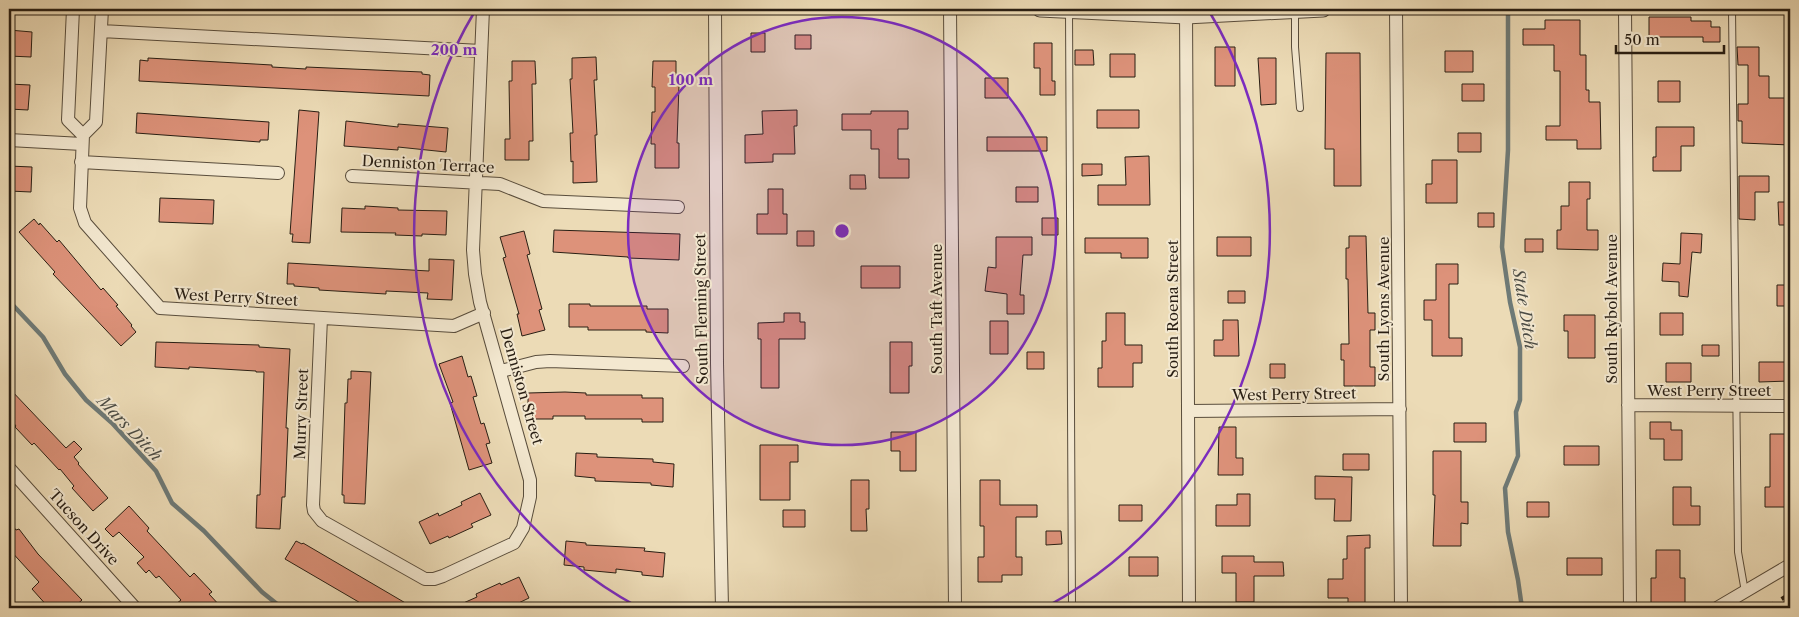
<svg xmlns="http://www.w3.org/2000/svg" width="1799" height="617" font-family="'Libre Caslon Text',serif">
<style>
.lines{fill:none;stroke-linecap:round;stroke-linejoin:round}
.stream{stroke:#6e7a77;stroke-width:4.5}
.building{fill:#dd927a;stroke:#281e13}
.service-casing{stroke:#594d3c;stroke-width:8}
.minor-casing{stroke:#594d3c;stroke-width:14}
.tertiary-casing{stroke:#594d3c;stroke-width:17}
.service{stroke:#f3e8d0;stroke-width:6}
.minor{stroke:#f3e8d0;stroke-width:12}
.tertiary{stroke:#f3e8d0;stroke-width:15}
.rail{stroke:#281e13;stroke-width:4;stroke-dasharray:9 9;stroke-linecap:butt}
.ring{fill:none;stroke:#7b2cbf;stroke-width:2.5}
.labels{text-anchor:middle;dominant-baseline:central;stroke-width:4;stroke-linejoin:round;paint-order:stroke}
.street-label{font-size:15px;fill:#281e13;stroke:#f3e8d0}
.water-label{font-size:16px;font-style:italic;fill:#4b4c45;stroke:#f3e8d0}
.centre{fill:#7b2cbf;stroke:#f3e8d0;stroke-width:2.5}
.ring-label{font-size:15px;text-anchor:middle;font-weight:bold;fill:#7b2cbf;stroke:#f3e8d0;stroke-width:4;stroke-linejoin:round;paint-order:stroke}
</style>
<rect width="100%" height="100%" fill="#ecdbb6"/>
<filter id="stains"><feTurbulence type="fractalNoise" baseFrequency=".004" numOctaves="4"/><feColorMatrix values="0 0 0 0 .2 0 0 0 0 .09 0 0 0 0 .02 0 0 0 .5 -.17"/></filter>
<radialGradient id="worn" r=".72"><stop offset=".6" stop-color="#630" stop-opacity="0"/><stop offset="1" stop-color="#630" stop-opacity=".3"/></radialGradient>
<g class="lines">
<!-- stream -->
<path class="stream" d="M1508,10V150L1502,247L1510,302L1520,347V400L1516,412L1518,456L1505,488L1508,532L1518,580L1522,608
M9,301L43,337L65,374L86,400L112,423L156,471L172,503L204,531L262,592L282,608"/>
</g>
<!-- building -->
<path class="building" d="M1649,17H1691V21H1711V27H1720V42H1703V37H1649Z
M1545,20H1580V55H1586V90H1589V102H1600L1601,149H1577V140H1546V126H1560V71H1554V45H1523V29H1545Z
M9,30L32,32L31,57L9,56Z
M751,33H765V52H751Z
M795,35H811V49H795Z
M1034,43H1052V81H1055V95H1040V68H1034Z
M1215,47H1235V86H1215Z
M1737,47H1759V76H1769V98H1790V145L1742,143V121H1738V104H1748V65H1738Z
M1075,50H1093L1094,65H1075Z
M1445,51H1473V72H1445Z
M1326,53H1360L1361,186H1334V149H1325Z
M1110,54H1135V77H1110Z
M596,57L597,80H594L597,135H595L597,182L573,183V161L571,162L570,133H573L570,79H572V58Z
M148,58L272,65V67L306,69V67L422,72V74L430,75L429,96L139,81L140,60L148,61Z
M1258,58H1276V104L1261,105Z
M512,61H535L536,84H532L533,141H529V160H505V139H510L509,81H512Z
M653,61H676V85H679L677,143H679V168H655V144H651L652,112H655V87H652Z
M985,78H1008V98H985Z
M1658,81H1680V102H1658Z
M9,84L30,85L28,110L9,109Z
M1462,84H1484V101H1462Z
M299,110L319,112L310,243L292,242L293,234H290Z
M797,110V126H794L795,154H773V162L745,163V135L763,134L762,111Z
M1097,110H1139V128H1097Z
M871,111H908V129H898V159H909V178H879V149H871V130H842V114H871Z
M137,113L269,122L268,140H260V142L136,133Z
M346,121L398,127V124L448,128L446,152L398,147V150L344,146Z
M1656,127H1694V146H1681V171H1653V157H1656Z
M1458,133H1481V152H1458Z
M987,137H1047V151H987Z
M1149,156L1150,205H1098V185H1126L1125,157Z
M1432,160H1457V203H1426V184H1432Z
M1082,164H1102V175L1082,176Z
M9,166L32,167L31,192L9,191Z
M850,175H865L866,189H850Z
M1739,176H1769V192H1755V220L1739,219Z
M1569,182H1590V199H1587V230H1598V250L1557,249V230H1561V206H1569Z
M1016,187H1038V202H1016Z
M768,189H783V214H787V234H757V214H768Z
M160,198L214,200L213,224L159,222Z
M1778,202H1790V225H1779Z
M365,206L398,208V210L447,211L446,235L422,234V236L395,235L396,233L341,232L342,208L365,209Z
M1478,213H1494V227H1478Z
M1042,218H1058V235H1042Z
M34,219L39,225L40,223L57,242L59,240L101,290L103,288L118,305L116,306L132,325L131,326L136,332L121,346L53,274L55,272L19,232Z
M554,230L680,234L679,260L628,258V257L553,252Z
M524,231L530,254L527,255L542,309L539,310L545,330L522,336L517,314H519L503,258L506,257L500,237Z
M797,231H814V246H797Z
M1681,233L1702,234L1701,253L1692,252L1688,297L1679,296V282L1662,281L1663,263L1680,264Z
M1349,236H1366L1368,313H1375V330H1370V367H1375V386H1344V360H1341V344H1349L1348,279H1346V248H1349Z
M996,237H1032V255H1023L1020,295H1024V314H1007V294L985,291L988,267L996,268Z
M1217,237H1251V256H1217Z
M1085,238H1148V258H1121V253H1085Z
M1525,239H1543V252H1525Z
M429,259L454,260L452,300L427,299L428,293L386,291V294L319,290V288L294,286V284H287L288,263L429,271Z
M1436,264H1458V284H1449V338H1462V356H1432V320H1424V300H1436Z
M861,266H900V288H861Z
M1777,285H1790V306H1777Z
M1228,291H1245V303H1228Z
M569,304H590V306H647V309H668V333L646,332V330H588V327H569Z
M784,313H800V322H805V339H779V388H761V339H758V323L784,322Z
M1106,313H1125V345H1142V363H1133V387H1098V368H1102V341H1106Z
M1660,313H1683V335H1660Z
M1564,315H1595V358H1568V331H1564Z
M1223,320H1238L1239,356H1214V340H1223Z
M990,321H1008V354H990Z
M156,342L259,345V347L290,349L286,428H288L285,497H282L280,529L256,528L257,495H260L264,372H256V371L189,367V369L155,367Z
M890,342H912V366H909V393H890Z
M1702,345H1719V356H1702Z
M1027,352H1044V369H1027Z
M462,356L468,377L471,376L477,396L473,397L481,424L484,423L490,443L486,444L492,463L469,470L450,403L453,402L439,364Z
M1759,362H1790V381L1759,382Z
M1666,363H1691V382H1666Z
M1270,364H1285V378H1270Z
M351,371L371,372L365,504L344,503V495H342L345,403H347L348,379H351Z
M9,388L66,448L74,441L82,449L74,457L79,463L78,464L108,498L93,511L72,488L74,486L60,469L59,470L34,443L32,445L15,427L16,426L9,417Z
M565,392L586,393V395H642V398H663V422H642V419H585V416H553V419H528V393Z
M1650,422H1671V430H1682V460H1664V439H1650Z
M1454,423H1486V442H1454Z
M1219,427H1236V458H1243V475H1218Z
M891,432H916V471H900V451H891Z
M1770,434H1790V507H1765V487H1770Z
M760,445H798V462H790V500H760Z
M1564,446H1599V465H1564Z
M1433,451H1461V502H1468V524L1461,523V546H1433L1435,495H1433Z
M576,453L597,454V457L653,459V462L674,464L673,487L651,485V483L595,481V478L575,476Z
M1343,454H1369V470H1343Z
M1315,476L1352,477L1351,521H1334L1335,499H1315Z
M851,480H869V509H866L867,531H851Z
M980,480H1000V505H1037V517H1016V557H1022V575H1002V582H978V557H984V526H980Z
M1673,487H1691V506H1700V525H1673Z
M480,493L491,515L471,524L473,527L449,538L448,536L430,544L419,522L438,513L439,516L462,505L461,502Z
M1237,494H1250V526H1216V505H1237Z
M1527,502H1549V517H1527Z
M1119,505H1142V521H1119Z
M129,506L149,528L147,531L190,577L194,573L212,592L209,594L222,608H171L181,600L159,576L156,578L149,570L146,573L137,563L144,557L119,532L113,537L105,529Z
M783,510H805V527H783Z
M9,521L16,530L19,529L38,554L82,600L73,608H49L32,589L39,582L9,549Z
M1046,531H1061L1062,544L1046,545Z
M1370,535V548H1365V608H1348V598H1328V579H1343V559H1347V536Z
M296,541L302,544L303,543L414,608H369L285,559Z
M566,541L586,543V545L645,548L644,551L665,553L663,577L642,575V572L616,569V573L584,570V567L564,565Z
M1656,550H1680V578H1685V608H1651V578H1656Z
M1222,556H1254V562H1283L1284,576H1254V602H1236V573H1222Z
M1129,557H1158V576H1129Z
M1567,558H1602V575H1567Z
M519,577L529,598L508,608H452L477,597L476,594L500,583L501,585Z"/>
<g class="lines">
<defs>
<path id="service" d="M1732,9L1738,552L1745,592
M1069,11L1072,608
M1295,11V47L1300,108"/>
<path id="minor" d="M73,9L68,120L83,135
M102,9L96,122L83,135L80,208L85,223L160,308L454,326L484,313
M715,9L717,363L722,608
M950,9L955,608
M1186,9L1189,608
M1396,9L1401,608
M1625,9L1630,608
M101,31L481,51
M9,140L82,144
M81,162L278,173
M352,176L500,184L543,201L678,207
M321,318L313,505L314,511L322,521L425,579H434L443,576L514,543L523,528L530,497V480L480,302L475,274L473,250L483,9
M501,371L536,362L550,361L683,366
M1628,405L1790,406
M1189,411L1400,409
M9,468L135,608
M1717,608L1790,565"/>
<path id="tertiary" d="M1040,9L1186,16L1323,9"/>
</defs>
<!-- service casing -->
<use href="#service" class="service-casing"/>
<!-- minor casing -->
<use href="#minor" class="minor-casing"/>
<!-- tertiary casing -->
<use href="#tertiary" class="tertiary-casing"/>
<!-- service -->
<use href="#service" class="service"/>
<!-- minor -->
<use href="#minor" class="minor"/>
<!-- tertiary -->
<use href="#tertiary" class="tertiary"/>
<!-- rail -->
<path class="rail" d="M1766,608L1790,594"/>
</g>
<!-- distance rings -->
<circle cx="842" cy="231" r="214" fill="#7b2cbf" fill-opacity=".12"/>
<g class="ring">
<circle cx="842" cy="231" r="214"/>
<path d="M638 607A428 428 0 0 1 475 11M1209 11A428 428 0 0 1 1046 607"/>
</g>
<g class="labels">
<!-- street labels -->
<g class="street-label">
<text transform="translate(428 164) rotate(3)">Denniston Terrace</text>
<text transform="translate(236 297) rotate(3)">West Perry Street</text>
<text transform="translate(701 309) rotate(-91)">South Fleming Street</text>
<text transform="translate(936 309) rotate(-90)">South Taft Avenue</text>
<text transform="translate(1172 309) rotate(-90)">South Roena Street</text>
<text transform="translate(1383 309) rotate(-90)">South Lyons Avenue</text>
<text transform="translate(1611 309) rotate(-90)">South Rybolt Avenue</text>
<text transform="translate(522 386) rotate(74)">Denniston Street</text>
<text x="1709" y="390">West Perry Street</text>
<text transform="translate(1294 394) rotate(-1)">West Perry Street</text>
<text transform="translate(301 414) rotate(-88)">Murry Street</text>
<text transform="translate(84 527) rotate(48)">Tucson Drive</text>
</g>
<!-- water labels -->
<g class="water-label">
<text transform="translate(1525 309) rotate(81)">State Ditch</text>
<text transform="translate(130 428) rotate(46)">Mars Ditch</text>
</g>
</g>
<circle cx="842" cy="231" r="8" class="centre"/>
<g class="ring-label">
<text x="454" y="55">200 m</text>
<text x="691" y="85">100 m</text>
</g>
<!-- margin -->
<rect width="1799" height="617" fill="none" stroke="#ecdbb6" stroke-width="30"/>
<rect x="10" y="10" width="1779" height="597" fill="none" stroke="#281e13" stroke-width="2.5"/>
<rect x="15" y="15" width="1769" height="587" fill="none" stroke="#281e13"/>
<!-- scale -->
<path d="M1616 45v8h108v-8" fill="none" stroke="#281e13" stroke-width="2.5"/>
<text x="1624" y="45" font-size="15" fill="#281e13" stroke="#f3e8d0" stroke-width="4" paint-order="stroke">50 m</text>
<rect width="100%" height="100%" filter="url(#stains)"/>
<rect width="100%" height="100%" fill="url(#worn)"/>
</svg>
